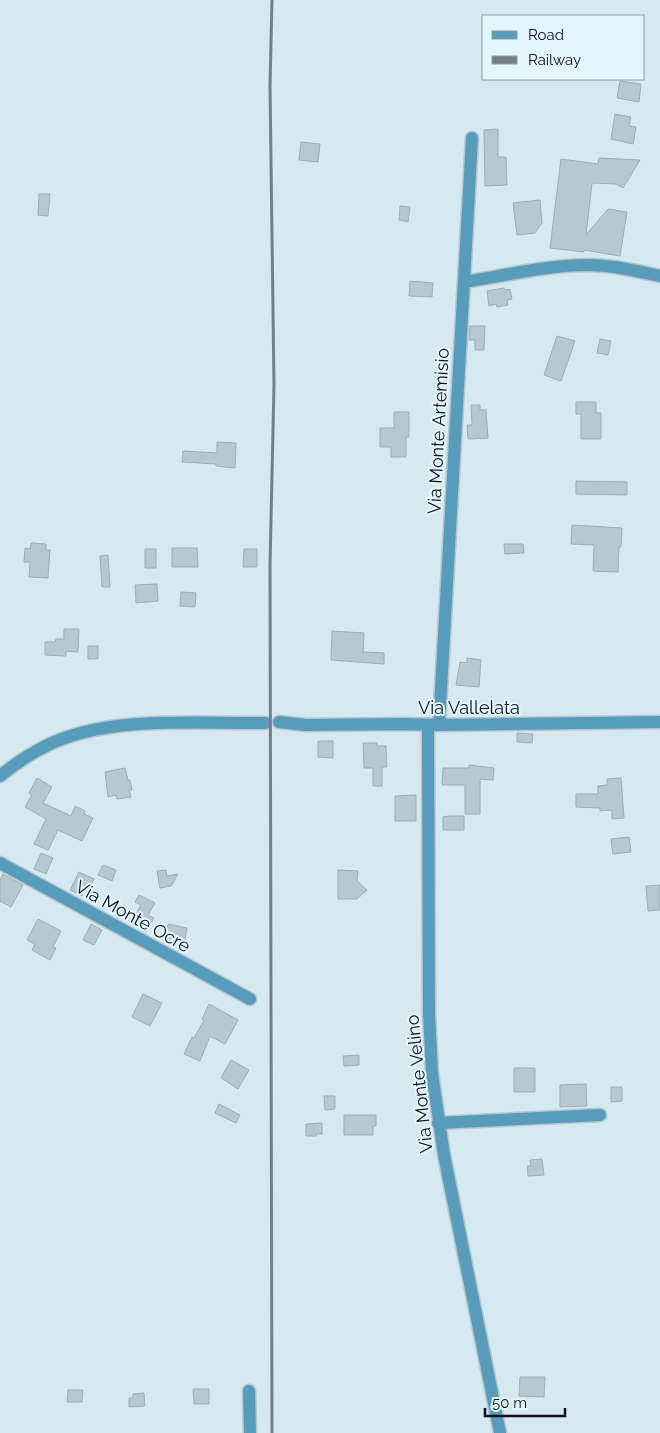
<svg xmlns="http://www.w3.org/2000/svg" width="660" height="1433" font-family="Raleway,sans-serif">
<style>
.building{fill:#b7c8d0;stroke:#9cadb5}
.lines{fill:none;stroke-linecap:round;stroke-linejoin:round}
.street-casing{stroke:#b6c6cd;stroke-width:15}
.street{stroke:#579dbb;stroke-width:12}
.rail{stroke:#748086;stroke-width:3}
.labels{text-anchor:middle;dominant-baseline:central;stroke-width:4;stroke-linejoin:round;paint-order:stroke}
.street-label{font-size:18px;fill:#0d1316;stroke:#e3f5fd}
</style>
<rect width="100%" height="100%" fill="#d6e8f0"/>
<!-- building -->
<path class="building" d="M620,81L641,84L639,102L617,98Z
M615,114L631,117L629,126L636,127L633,144L611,139Z
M498,129V157H506L507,185L485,186L484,130Z
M301,142L320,144L318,162L299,160Z
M599,158L640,160L623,188L616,184L592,183L586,235L608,209L627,212L620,256L584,250V252L550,248L561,159L598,164Z
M39,194H50L48,216L38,215Z
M540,200L542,223L535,233L517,235L513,203Z
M400,206L410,207L408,222L399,220Z
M410,281L433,283L432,297L409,296Z
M504,288L505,290L510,289L512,299L507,300L508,305L497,307L496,304L489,306L487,291Z
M470,326H485L484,350H475V340H469Z
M557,336L575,341L561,381L544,375Z
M600,339L611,341L608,355L597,353Z
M576,402H596V413H601V439H581V414H576Z
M471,405H480V410H486L488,438L468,439L467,425H472Z
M394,412H409V437H406V457H391V447H380V428H394Z
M217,442L236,443L235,468L216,466V464L182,462L183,451L217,453Z
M576,481L627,482V495L576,494Z
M572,525L622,528L621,547H619L618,572L593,571L594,545L571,544Z
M31,543L46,544V550H50L48,578L29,577L30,562H24L25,548L30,549Z
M504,544H523L524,553L505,554Z
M172,548H197L198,567H172Z
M145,549H156V568H145Z
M244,549H257V567H243Z
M108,555L110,587H102L100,556Z
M157,584L158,601L136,603L135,585Z
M181,592L196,593L195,607L180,606Z
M64,629H79L78,652L66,651V656L45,655V642H55L56,639H64Z
M332,631L364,633L363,652L384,653V664L331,660Z
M88,646H98V659H88Z
M467,658L481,660L479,687L456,685L460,662L467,663Z
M517,733L533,734L532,743L517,742Z
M318,741H333V758L318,757Z
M363,743H377V746H386L387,767H382V786H373V768H364Z
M469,765L494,768L493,780L480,779V814H465V785H442L443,768H469Z
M125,768L128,780H130L132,790H129L131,797L117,799L116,795L108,797L105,772Z
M37,778L52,787L43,803L71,816L75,806L85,811L84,814L93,818L82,841L58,830L48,850L34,844L46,819L25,807L32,795L29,793Z
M621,778L624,818L612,819V810L600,811V808L576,807V794H598V786L607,785V779Z
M416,795V821H395V796Z
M449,816H464V830H443V817Z
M629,837L631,852L613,854L611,839Z
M41,853L53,858L46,874L34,869Z
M103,865L116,870L112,881L98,875Z
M166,870L167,876L178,874L171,886L160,888L157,871Z
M338,870L358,871L357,881L367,890L357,899H338Z
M79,872L94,879L88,891L84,890L82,896L70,890Z
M3,874L23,885L11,907L0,901V880Z
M660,885V910L648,911L646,886Z
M139,895L155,903L148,915L154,918L146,932L131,924L141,905L135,902Z
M38,919L61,931L53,947L56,948L50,960L32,950L35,944L27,940Z
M91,924L102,930L94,945L83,940Z
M168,924L187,928L184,945L164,942Z
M143,994L162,1003L150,1026L132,1017Z
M209,1004L238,1020L225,1044L210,1036L200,1061L184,1054L192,1037L194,1038L204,1020L202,1019Z
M359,1055V1065L344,1066L343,1056Z
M231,1060L249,1070L238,1089L221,1078Z
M514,1068H535V1092H514Z
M586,1084L587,1106L560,1107V1085Z
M611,1087H622V1101L611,1102Z
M324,1096H335V1109L325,1110Z
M219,1104L240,1115L236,1123L215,1113Z
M344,1115H376V1126H373V1135H344Z
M322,1123V1134H316V1136H306V1124Z
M542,1159L544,1175L528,1176L527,1166H531L530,1160Z
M520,1377H545L544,1397L519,1396Z
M193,1389H209V1404H194Z
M68,1390H83L82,1402H67Z
M144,1393L145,1406L129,1407V1398H133V1394Z"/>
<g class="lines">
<defs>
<path id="street" d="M464,282C503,276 548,265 587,265C612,265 636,271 660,276
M279,722L306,725L404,724L439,725L660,722
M428,725L429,1013L432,1073L444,1155L500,1433
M439,725L472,138
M0,776C15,764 31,753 48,745C110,715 198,724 265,723
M0,863L250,999
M438,1123L600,1115
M249,1391L250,1433"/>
</defs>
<!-- street casing -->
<use href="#street" class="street-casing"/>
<!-- street -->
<use href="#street" class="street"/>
<!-- rail -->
<path class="rail" d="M272,1433L270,565L274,385L270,86L272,0"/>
</g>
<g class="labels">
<!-- street labels -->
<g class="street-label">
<text transform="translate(438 431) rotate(-87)">Via Monte Artemisio</text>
<text x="469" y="707">Via Vallelata</text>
<text transform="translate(133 916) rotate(29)">Via Monte Ocre</text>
<text transform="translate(419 1084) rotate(-96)">Via Monte Velino</text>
</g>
</g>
<!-- legend -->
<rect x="482" y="15" width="162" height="65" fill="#e3f5fd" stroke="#8d9ba1"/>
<rect x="492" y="31" width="25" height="8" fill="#579dbb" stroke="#8d9ba1"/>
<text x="528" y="40" font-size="15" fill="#0d1316">Road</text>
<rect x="492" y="56" width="25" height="8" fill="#748086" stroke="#8d9ba1"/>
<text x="528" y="65" font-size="15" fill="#0d1316">Railway</text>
<!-- scale -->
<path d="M485 1408v8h80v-8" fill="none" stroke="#0d1316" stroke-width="2.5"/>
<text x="492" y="1408" font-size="15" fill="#0d1316" stroke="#e3f5fd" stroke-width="4" paint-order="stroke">50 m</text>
</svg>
